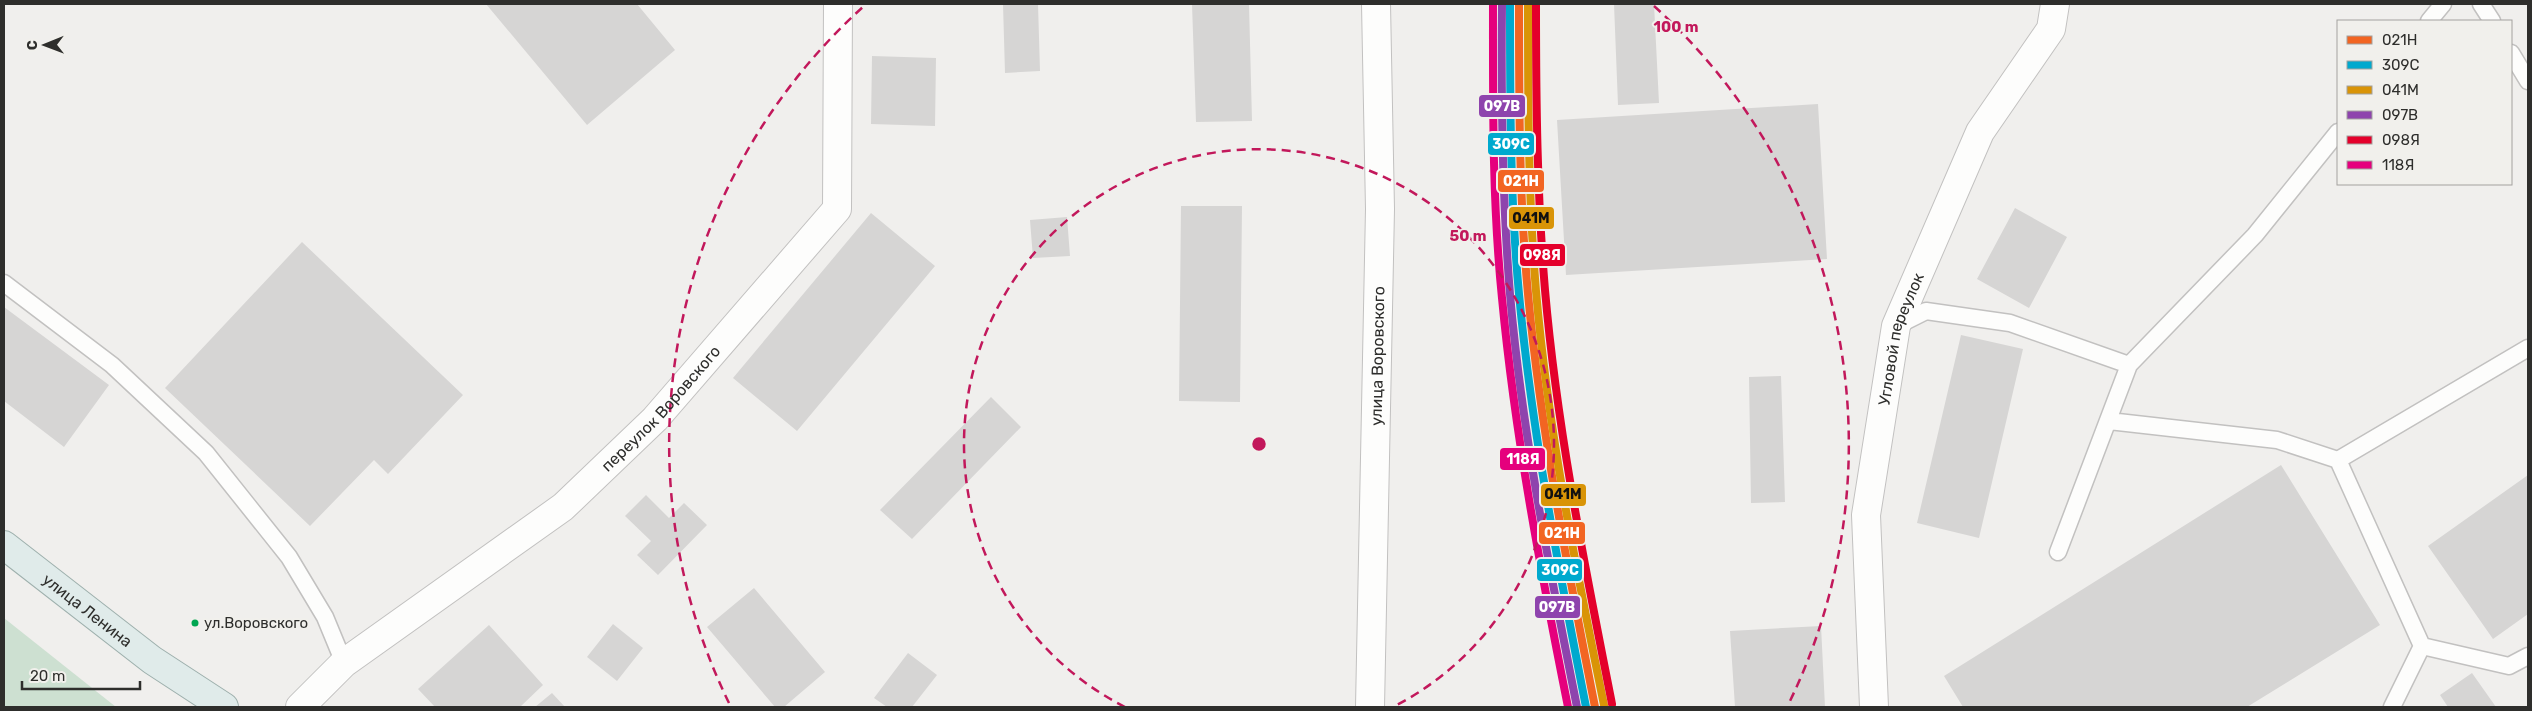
<svg xmlns="http://www.w3.org/2000/svg" width="2532" height="711" font-family="Rubik,sans-serif">
<style>
.green{fill:#cde0d1}
.building{fill:#d6d5d4}
.lines{fill:none;stroke-linecap:round;stroke-linejoin:round}
.service-casing{stroke:#c2c1c0;stroke-width:19}
.minor-casing{stroke:#c2c1c0;stroke-width:30}
.primary-casing{stroke:#9eb0ad;stroke-width:30}
.service{stroke:#fdfdfc;stroke-width:16}
.minor{stroke:#fdfdfc;stroke-width:28}
.primary{stroke:#e0ebea;stroke-width:28}
.rail-1-casing{stroke:#f1f0ec;stroke-width:11}
.rail-2-casing{stroke:#f1f0ec;stroke-width:11}
.rail-3-casing{stroke:#f1f0ec;stroke-width:11}
.rail-4-casing{stroke:#f1f0ec;stroke-width:11}
.rail-5-casing{stroke:#f1f0ec;stroke-width:11}
.rail-6-casing{stroke:#f1f0ec;stroke-width:11}
.rail-1{stroke:#f26522;stroke-width:8}
.rail-2{stroke:#00a9ce;stroke-width:8}
.rail-3{stroke:#d99407;stroke-width:8}
.rail-4{stroke:#8e44ad;stroke-width:8}
.rail-5{stroke:#e4002b;stroke-width:8}
.rail-6{stroke:#e5007d;stroke-width:8}
.ring{fill:none;stroke:#c2185b;stroke-width:2.5;stroke-dasharray:9 6}
.bus-dot{fill:#00a651;stroke:#f1f0ec;stroke-width:2}
.labels{text-anchor:middle;dominant-baseline:central;stroke-width:4;stroke-linejoin:round;paint-order:stroke}
.bus-label{font-size:15px;fill:#2e2e2c;stroke:#f1f0ec;text-anchor:start}
.street-label{font-size:16px;fill:#2e2e2c;stroke:#f1f0ec}
.centre{fill:#c2185b;stroke:#f1f0ec;stroke-width:2.5}
.ring-label{font-size:15px;text-anchor:middle;font-weight:bold;fill:#c2185b;stroke:#f1f0ec;stroke-width:4;stroke-linejoin:round;paint-order:stroke}
.line-badge{stroke:#f1f0ec;stroke-width:2}
.badge-label{font-size:14px;text-anchor:middle;font-weight:bold;fill:#fff}
.pale-badge-label{font-size:14px;text-anchor:middle;font-weight:bold;fill:#111}
</style>
<rect width="100%" height="100%" fill="#f0efed"/>
<!-- green -->
<path class="green" d="M4,618L116,707H4Z"/>
<!-- building -->
<path class="building" d="M486,4H637L675,50L587,125Z
M1003,4H1038L1040,71L1005,73Z
M1192,4H1249L1252,121L1196,122Z
M1614,4H1654L1659,103L1618,105Z
M872,56L936,58L935,126L871,124Z
M1818,104L1827,259L1566,275L1557,120Z
M1181,206H1242L1240,402L1179,401Z
M2015,208L2067,237L2029,308L1977,279Z
M871,213L935,266L797,431L733,378Z
M1067,217L1070,256L1033,258L1030,220Z
M302,242L463,395L388,474L374,460L310,526L165,388Z
M4,307L109,385L64,447L4,401Z
M1961,335L2023,349L1979,538L1917,523Z
M1781,376L1785,502L1751,503L1749,377Z
M991,397L1021,427L912,539L880,510Z
M2281,465L2380,625L2247,707H1963L1944,676Z
M2528,475V614L2493,639L2428,546Z
M646,495L669,518L684,503L707,525L658,575L637,555L651,541L625,516Z
M754,588L825,672L784,707H775L707,627Z
M613,624L643,648L617,681L587,657Z
M489,625L543,685L520,707H435L418,689Z
M1821,626L1825,707H1735L1730,631Z
M908,653L937,675L912,707H887L874,698Z
M2472,673L2496,707H2448L2440,695Z
M552,693L565,707H535Z"/>
<g class="lines">
<defs>
<path id="service" d="M2481,4L2492,21
M2429,21L2443,4
M2511,53L2528,81
M4,283L112,365L206,453L289,557L325,617L344,663
M1896,326L1926,311L2010,323L2129,365
M2109,421L2277,440L2338,460L2422,646L2392,707
M2338,460L2528,348
M2058,552L2129,365L2255,235L2338,132
M2422,646L2509,666L2528,656"/>
<g id="minor">
<path id="s1" d="M300,707L344,663L563,507L655,419L837,209L838,4"/>
<path id="s2" d="M1370,707L1380,209L1376,4"/>
<path id="s3" d="M1874,707L1866,515L1896,326L1980,132L2051,29L2055,4"/>
</g>
<g id="primary">
<path id="s4" d="M4,545L152,660L224,707"/>
</g>
</defs>
<!-- service casing -->
<use href="#service" class="service-casing"/>
<!-- minor casing -->
<use href="#minor" class="minor-casing"/>
<!-- primary casing -->
<use href="#primary" class="primary-casing"/>
<!-- service -->
<use href="#service" class="service"/>
<!-- minor -->
<use href="#minor" class="minor"/>
<!-- primary -->
<use href="#primary" class="primary"/>
<defs>
<path id="rail-1" d="M1519,4C1519,101 1519,198 1528,294C1541,433 1568,570 1595,707"/>
<path id="rail-2" d="M1510,4C1510,101 1510,198 1519,294C1532,433 1559,570 1586,707"/>
<path id="rail-3" d="M1528,4C1528,100 1528,195 1536,291C1548,431 1576,568 1604,705"/>
<path id="rail-4" d="M1502,4C1501,101 1502,198 1510,294C1522,433 1550,571 1577,707"/>
<path id="rail-5" d="M1536,4C1536,100 1537,195 1545,290C1557,429 1585,567 1612,704"/>
<path id="rail-6" d="M1493,4C1493,102 1492,200 1502,298C1515,436 1541,572 1568,707"/>
</defs>
<!-- rail-1 casing -->
<use href="#rail-1" class="rail-1-casing"/>
<!-- rail-2 casing -->
<use href="#rail-2" class="rail-2-casing"/>
<!-- rail-3 casing -->
<use href="#rail-3" class="rail-3-casing"/>
<!-- rail-4 casing -->
<use href="#rail-4" class="rail-4-casing"/>
<!-- rail-5 casing -->
<use href="#rail-5" class="rail-5-casing"/>
<!-- rail-6 casing -->
<use href="#rail-6" class="rail-6-casing"/>
<!-- rail-1 -->
<use href="#rail-1" class="rail-1"/>
<!-- rail-2 -->
<use href="#rail-2" class="rail-2"/>
<!-- rail-3 -->
<use href="#rail-3" class="rail-3"/>
<!-- rail-4 -->
<use href="#rail-4" class="rail-4"/>
<!-- rail-5 -->
<use href="#rail-5" class="rail-5"/>
<!-- rail-6 -->
<use href="#rail-6" class="rail-6"/>
</g>
<!-- distance rings -->
<g class="ring">
<path d="M1125 707A295 295 0 1 1 1393 707"/>
<path d="M729 703A590 590 0 0 1 864 6M1654 6A590 590 0 0 1 1789 703"/>
</g>
<!-- markers -->
<circle class="bus-dot" cx="195" cy="623" r="4.5"/>
<g class="labels">
<!-- bus labels -->
<g class="bus-label">
<text x="204" y="623">ул.Воровского</text>
</g>
<!-- street labels -->
<g class="street-label">
<text stroke="none"><textPath href="#s3" startOffset="372">Угловой переулок</textPath></text>
<text stroke="none"><textPath href="#s2" startOffset="351">улица Воровского</textPath></text>
<text stroke="none"><textPath href="#s1" startOffset="470">переулок Воровского</textPath></text>
<text stroke="none"><textPath href="#s4" startOffset="106">улица Ленина</textPath></text>
</g>
</g>
<circle cx="1259" cy="444" r="8" class="centre"/>
<g class="ring-label">
<text x="1676" y="32">100 m</text>
<text x="1468" y="241">50 m</text>
</g>
<g class="line-badge">
<rect x="1478" y="94" width="48" height="24" rx="5" fill="#8e44ad"/>
<rect x="1487" y="132" width="48" height="24" rx="5" fill="#00a9ce"/>
<rect x="1497" y="169" width="48" height="24" rx="5" fill="#f26522"/>
<rect x="1508" y="206" width="47" height="24" rx="5" fill="#d99407"/>
<rect x="1519" y="243" width="47" height="24" rx="5" fill="#e4002b"/>
<rect x="1499" y="447" width="47" height="24" rx="5" fill="#e5007d"/>
<rect x="1540" y="483" width="47" height="24" rx="5" fill="#d99407"/>
<rect x="1538" y="521" width="48" height="24" rx="5" fill="#f26522"/>
<rect x="1536" y="558" width="47" height="24" rx="5" fill="#00a9ce"/>
<rect x="1534" y="595" width="47" height="24" rx="5" fill="#8e44ad"/>
</g>
<g class="badge-label">
<text x="1502" y="111">097В</text>
<text x="1511" y="149">309С</text>
<text x="1521" y="186">021Н</text>
<text x="1542" y="260">098Я</text>
<text x="1523" y="464">118Я</text>
<text x="1562" y="538">021Н</text>
<text x="1560" y="575">309С</text>
<text x="1557" y="612">097В</text>
</g>
<g class="pale-badge-label">
<text x="1531" y="223">041М</text>
<text x="1563" y="499">041М</text>
</g>
<!-- border -->
<rect width="2532" height="711" fill="none" stroke="#2e2e2c" stroke-width="10"/>
<!-- legend -->
<rect x="2337" y="20" width="175" height="165" fill="#f1f0ec" stroke="#a3a29f"/>
<rect x="2347" y="36" width="25" height="8" fill="#f26522" stroke="#a3a29f"/>
<text x="2382" y="45" font-size="15" fill="#2e2e2c">021Н</text>
<rect x="2347" y="61" width="25" height="8" fill="#00a9ce" stroke="#a3a29f"/>
<text x="2382" y="70" font-size="15" fill="#2e2e2c">309С</text>
<rect x="2347" y="86" width="25" height="8" fill="#d99407" stroke="#a3a29f"/>
<text x="2382" y="95" font-size="15" fill="#2e2e2c">041М</text>
<rect x="2347" y="111" width="25" height="8" fill="#8e44ad" stroke="#a3a29f"/>
<text x="2382" y="120" font-size="15" fill="#2e2e2c">097В</text>
<rect x="2347" y="136" width="25" height="8" fill="#e4002b" stroke="#a3a29f"/>
<text x="2382" y="145" font-size="15" fill="#2e2e2c">098Я</text>
<rect x="2347" y="161" width="25" height="8" fill="#e5007d" stroke="#a3a29f"/>
<text x="2382" y="170" font-size="15" fill="#2e2e2c">118Я</text>
<!-- north arrow -->
<g transform="translate(45 45) rotate(269)" stroke="#f1f0ec" stroke-width="4" paint-order="stroke">
<path d="M0-4L9 19L0 12L-9 19Z" fill="#2e2e2c"/>
<text y="-8" font-size="14" font-weight="bold" text-anchor="middle" fill="#2e2e2c">С</text>
</g>
<!-- scale -->
<path d="M22 681v8h118v-8" fill="none" stroke="#2e2e2c" stroke-width="2.5"/>
<text x="30" y="681" font-size="15" fill="#2e2e2c" stroke="#f1f0ec" stroke-width="4" paint-order="stroke">20 m</text>
</svg>
